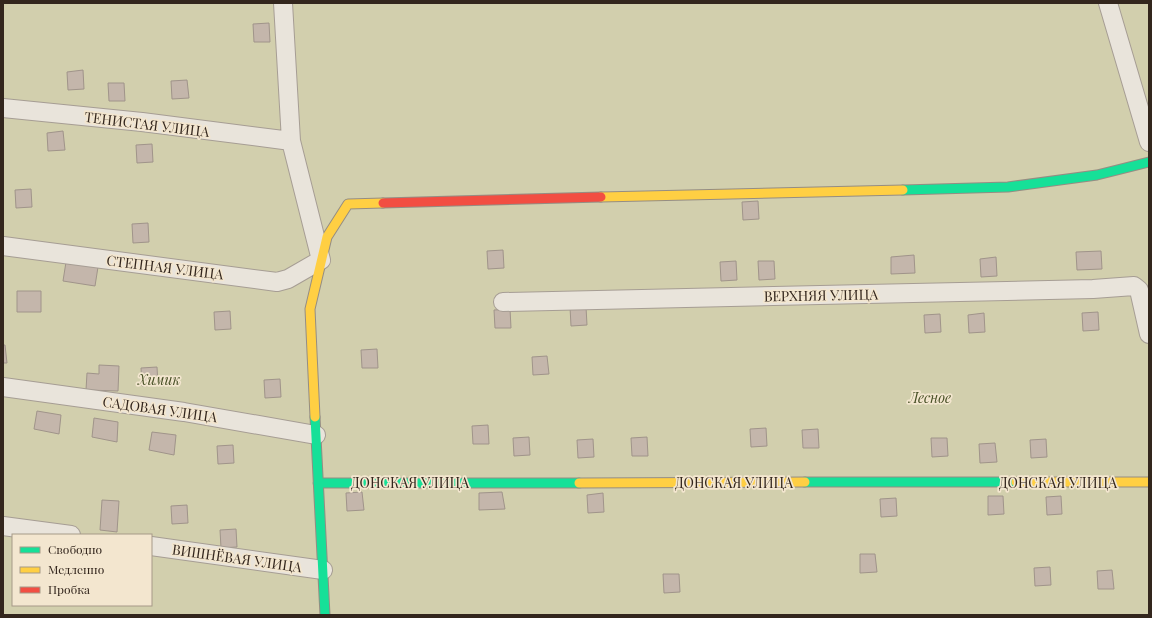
<svg xmlns="http://www.w3.org/2000/svg" width="1152" height="618" font-family="'Playfair Display',serif">
<style>
.green{fill:#d2cfad;fill-rule:evenodd}
.building{fill:#c4b6ab;stroke:#a0948a}
.lines{fill:none;stroke-linecap:round;stroke-linejoin:round}
.street-casing{stroke:#a69d94;stroke-width:20}
.fast-casing{stroke:#958d83;stroke-width:11}
.slow-casing{stroke:#958d83;stroke-width:11}
.jam-casing{stroke:#958d83;stroke-width:11}
.street{stroke:#e9e4db;stroke-width:18}
.fast{stroke:#16e098;stroke-width:9}
.slow{stroke:#ffcf43;stroke-width:9}
.jam{stroke:#f24e42;stroke-width:9}
.labels{text-anchor:middle;dominant-baseline:central;stroke-width:3.5;stroke-linejoin:round;paint-order:stroke}
.street-label{font-size:14px;fill:#33261d;stroke:#f3e6cf}
.park-label{font-size:14px;font-style:italic;fill:#464e24;stroke:#f3e6cf}
</style>
<rect width="100%" height="100%" fill="#e1d8ca"/>
<!-- green -->
<path class="green" d="M3,3H1149V615H3ZM13,535H151V605H13Z"/>
<!-- building -->
<path class="building" d="M269,23L270,42H254L253,24Z
M83,70L84,89L68,90L67,72Z
M187,80L189,98L172,99L171,81Z
M108,83H124L125,101H109Z
M63,131L65,150L48,151L47,133Z
M152,144L153,162L137,163L136,145Z
M31,189L32,207L16,208L15,190Z
M758,201L759,219L743,220L742,202Z
M148,223L149,242L133,243L132,224Z
M503,250L504,268L488,269L487,251Z
M1101,251L1102,269L1077,270L1076,252Z
M914,255L915,273L891,274V257Z
M996,257L997,276L981,277L980,259Z
M736,261L737,280L721,281L720,262Z
M758,261H774L775,279L759,280Z
M66,262L98,267L95,286L63,281Z
M17,291H41V312H17Z
M570,307H586L587,325L571,326Z
M510,309L511,328H495L494,310Z
M230,311L231,329L215,330L214,312Z
M1098,312L1099,330L1083,331L1082,313Z
M984,313L985,332L969,333L968,315Z
M940,314L941,332L925,333L924,315Z
M3,345H5L7,363H3Z
M377,349L378,368H362L361,350Z
M547,356L549,374L533,375L532,357Z
M99,365L119,366L118,391L86,390L87,373L99,374Z
M157,367L158,385L142,386L141,368Z
M280,379L281,397L265,398L264,380Z
M37,411L61,415L59,434L34,429Z
M94,418L118,422L117,442L92,437Z
M488,425L489,444H473L472,426Z
M766,428L767,446L751,447L750,429Z
M818,429L819,448H803L802,430Z
M152,432L176,435L174,455L149,450Z
M529,437L530,455L514,456L513,438Z
M647,437L648,456H632L631,438Z
M931,438H947L948,456L932,457Z
M593,439L594,457L578,458L577,440Z
M1046,439L1047,457L1031,458L1030,440Z
M995,443L997,462L980,463L979,444Z
M233,445L234,463L218,464L217,446Z
M362,492L364,510L347,511L346,493Z
M502,492L505,509L479,510V493Z
M603,493L604,512L588,513L587,495Z
M988,496H1003L1004,514L988,515Z
M1061,496L1062,514L1047,515L1046,497Z
M896,498L897,516L881,517L880,499Z
M102,500L119,501L117,532L100,530Z
M187,505L188,523L172,524L171,506Z
M236,529L237,547L221,548L220,530Z
M860,554H875L877,572L860,573Z
M1050,567L1051,585L1035,586L1034,568Z
M1112,570L1114,589H1098L1097,571Z
M663,574H679L680,592L664,593Z"/>
<g class="lines">
<defs>
<path id="street" d="M1108,3L1149,142
M3,108L142,122L291,141
M3,246L277,282L288,279L321,260L291,141L283,3
M503,302L1093,289L1134,286L1139,290L1149,334
M3,387L184,412L316,435
M3,526L71,535
M151,546L323,570"/>
<path id="fast" d="M903,190L1008,187L1097,175L1149,162
M315,417L325,615
M805,482H1016
M318,483H579"/>
<path id="slow" d="M601,197L903,190
M315,417L310,309L327,237L348,204L383,203
M1016,482H1149
M579,483L805,482"/>
<path id="jam" d="M383,203L601,197"/>
</defs>
<!-- street casing -->
<use href="#street" class="street-casing"/>
<!-- fast casing -->
<use href="#fast" class="fast-casing"/>
<!-- slow casing -->
<use href="#slow" class="slow-casing"/>
<!-- jam casing -->
<use href="#jam" class="jam-casing"/>
<!-- street -->
<use href="#street" class="street"/>
<!-- fast -->
<use href="#fast" class="fast"/>
<!-- slow -->
<use href="#slow" class="slow"/>
<!-- jam -->
<use href="#jam" class="jam"/>
</g>
<g class="labels">
<!-- street labels -->
<g class="street-label">
<text transform="translate(147 124) rotate(7)">ТЕНИСТАЯ УЛИЦА</text>
<text transform="translate(165 267) rotate(7)">СТЕПНАЯ УЛИЦА</text>
<text transform="translate(821 295) rotate(-1)">ВЕРХНЯЯ УЛИЦА</text>
<text transform="translate(160 409) rotate(8)">САДОВАЯ УЛИЦА</text>
<text x="410" y="482">ДОНСКАЯ УЛИЦА</text>
<text x="734" y="482">ДОНСКАЯ УЛИЦА</text>
<text x="1058" y="482">ДОНСКАЯ УЛИЦА</text>
<text transform="translate(237 558) rotate(8)">ВИШНЁВАЯ УЛИЦА</text>
</g>
<!-- park labels -->
<g class="park-label">
<text x="159" y="379">Химик</text>
<text x="930" y="397">Лесное</text>
</g>
</g>
<!-- border -->
<rect width="1152" height="618" fill="none" stroke="#33261d" stroke-width="8"/>
<!-- legend -->
<rect x="12" y="534" width="140" height="72" fill="#f3e6cf" stroke="#a69988"/>
<rect x="20" y="547" width="20" height="6" fill="#16e098" stroke="#a69988"/>
<text x="48" y="554" font-size="12" fill="#33261d">Свободно</text>
<rect x="20" y="567" width="20" height="6" fill="#ffcf43" stroke="#a69988"/>
<text x="48" y="574" font-size="12" fill="#33261d">Медленно</text>
<rect x="20" y="587" width="20" height="6" fill="#f24e42" stroke="#a69988"/>
<text x="48" y="594" font-size="12" fill="#33261d">Пробка</text>
</svg>
